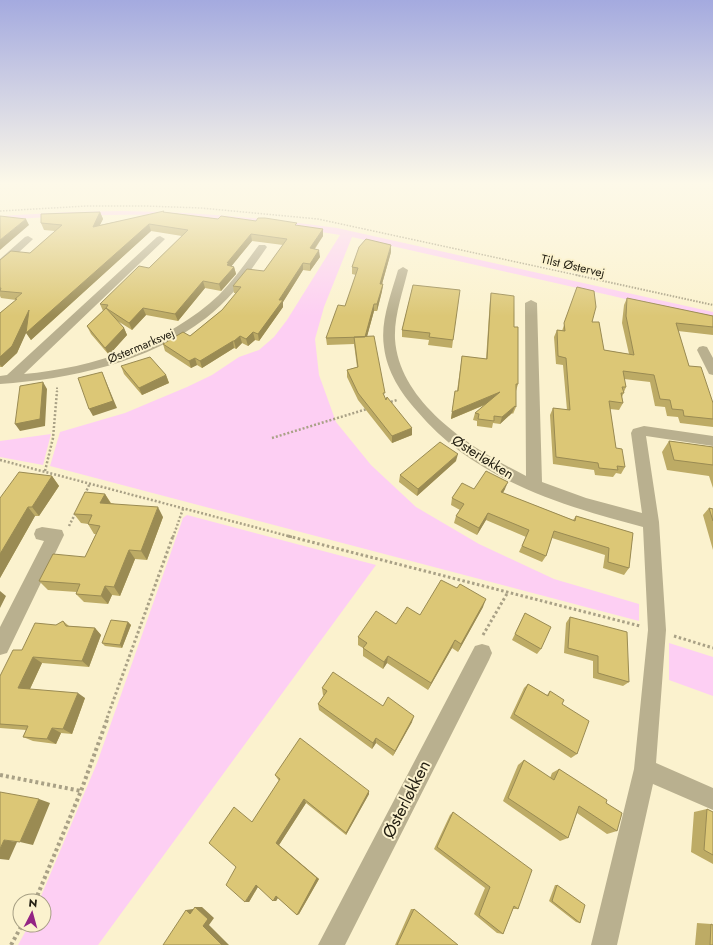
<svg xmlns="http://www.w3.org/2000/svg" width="713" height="945" font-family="Jost,sans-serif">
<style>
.green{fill:#fdcff3}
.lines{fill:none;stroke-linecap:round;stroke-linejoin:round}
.path-far4{stroke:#a9a186;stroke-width:1.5;stroke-dasharray:1.5 1.5;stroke-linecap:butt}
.path-far3{stroke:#a9a186;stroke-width:2;stroke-dasharray:1.5 1.5;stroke-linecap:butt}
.path-far2{stroke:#a9a186;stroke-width:2.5;stroke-dasharray:2 2;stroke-linecap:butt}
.path-far1{stroke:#a9a186;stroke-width:3;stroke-dasharray:2.5 2.5;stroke-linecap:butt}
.path{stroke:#a9a186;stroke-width:4;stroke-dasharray:3 3;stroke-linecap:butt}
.minor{fill:#b9b08f;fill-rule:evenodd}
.wall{fill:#bdab65}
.shaded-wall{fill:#9a8b53}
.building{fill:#dcc776;stroke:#9a8b53}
.labels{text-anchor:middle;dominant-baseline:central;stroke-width:4;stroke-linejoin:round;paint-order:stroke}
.far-street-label{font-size:12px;fill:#242013;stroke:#fbf2ce}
.street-label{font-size:14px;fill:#242013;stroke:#fbf2ce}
.near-street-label{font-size:17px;fill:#242013;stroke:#fbf2ce}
</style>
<rect width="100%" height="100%" fill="#fbf2ce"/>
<!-- green -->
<path class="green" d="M122,211C194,212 266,218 337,228L713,312V320L613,296L352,237L324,307L315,339L319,375L336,422L371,465L416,507L479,544L554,579L639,604V621L50,466L60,432L125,413L187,387L212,375L239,357L259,350L274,337L287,320L340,235C276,224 211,218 146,215C98,214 49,217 0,220V216L69,212Z
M51,434L43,465L0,457V441Z
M187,515L376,565L98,945H18L29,925H44V901H39L97,763L183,518Z
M669,643L713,657V696L669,680Z"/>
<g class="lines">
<!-- path-far4 -->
<path class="path-far4" d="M0,211L87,206H146L201,208L318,219L581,276"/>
<!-- path-far3 -->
<path class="path-far3" d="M576,275L713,305
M57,392V386"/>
<!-- path-far2 -->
<path class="path-far2" d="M387,403L397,400
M272,438L367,409
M0,460L292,537
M45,471L53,438L57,391
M85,494L90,483
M69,526L76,512
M173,537L183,509"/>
<!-- path-far1 -->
<path class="path-far1" d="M288,536L640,626
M483,635L508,592
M674,636L713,648
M107,718L173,536"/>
<!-- path -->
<path class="path" d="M0,775L81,791
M35,901L81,791L108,717
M11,945L22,925"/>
<!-- minor -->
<path class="minor" d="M28,236L33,239L31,241L4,266L0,267V259L25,237Z
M160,236L165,239L163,241L24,374C93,368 168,343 219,295C234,280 246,262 259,245H265L267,247C249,273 231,299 206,318C148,363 70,379 0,384V376L7,375L157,237Z
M403,267L408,270C403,292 394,315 395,339C399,404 474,450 526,476L525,303L531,300L537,303L542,482L586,498L642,513L631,433L633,429L644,426L713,436V446L646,436L659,522L666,630L656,763L713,788V810L653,784L617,945H591L634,769L648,630L643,527C560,505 474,479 417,411C401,393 387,372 384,347C380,321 391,295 398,270Z
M703,346L707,347L713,358V375L709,374L697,350L699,347Z
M42,527L62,530L64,535L7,653L0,655V627L44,541L36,539L34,534L36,529Z
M482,644L489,646L492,653L489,660L345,945H318L475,646Z"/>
</g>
<!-- wall -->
<path class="wall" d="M100,212L103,219L100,225L164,212L218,219L256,221L323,229V236L315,249L320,257L310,271L303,270L283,302V307L259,341L255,340L248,346L242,343L236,349L234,348L202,368L197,365L191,368L165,351L163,344L190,336L222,310L236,293H234L233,286L264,271L283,245L252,241L231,266L234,267L236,274L221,291L205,288L178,321L146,315L132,330L116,320L124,328L127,335L109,355L91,334L87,326L103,311L100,304L149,268L182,236L151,231L31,340L26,332L17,353L2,367H0V313L16,300L1,298L0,296V260L30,253L55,231L44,230L41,223Z
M391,252L382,284H383L382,291L377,311H374L367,336L384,396L386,400L412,435L392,443L358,400L347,377V370L357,367L354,344L327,345L326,338L345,306L356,275L352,274V267Z
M413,285L453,340L452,348L428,345L429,340L402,337V330Z
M577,287L604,350L629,354L622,323L624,305L627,298L713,316V335L678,331L689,366L713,403V427L680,423L678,417L667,416L665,407L655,406L650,382L624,379L626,387L622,397L623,403L619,410L610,409L616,448L625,467L621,474L616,473L613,477L595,475L594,470L553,464L550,415L553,408L567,410L563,365L556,364L554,337L557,330L562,331Z
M491,293L514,327L518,384L516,391V407L513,414L512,413L500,424L493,423L492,428L477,426V421L473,420L475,413L485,405L451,419L455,391H457L462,356L486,359L490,300Z
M121,366L166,375L169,383L142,395L124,374Z
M669,441L713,447V488L709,476L667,470L662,452Z
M456,461L417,496L399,482L400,475Z
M52,476L59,486L39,516H35L0,578V498Z
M474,489H505L503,493L573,520L576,516L633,533L629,568L624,575L603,568L605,555L552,538L546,556L542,562L519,552L526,537L486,520L477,535L454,523L456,516L460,510L451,505L452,498Z
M105,494L111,503L163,517L147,560L135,559L120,596L112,595L108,604L84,602L76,594L77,592L48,590L39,581L85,557L96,534H94L88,524L81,523L74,514Z
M709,508L713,509V550L703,515Z
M483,607L458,652L452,648L428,690L387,663L383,669L363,656V648L358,645V637L420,615Z
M525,613L541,649L537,654L512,640Z
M570,617L629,682L623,686L593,678V661L564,653L566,623Z
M63,621L69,626L95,628L101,635L89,667L42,663L30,689L85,698L72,734L61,733L56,744L33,741L23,737L26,730L0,728V676L22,650L56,625Z
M128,622L131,625L122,648L105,646L102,643Z
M528,684L547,695L550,691L562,704L577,754L571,758L510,718L524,688Z
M322,688L383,706L412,722L393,756L376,743L372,749L319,710L318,704L324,695H323Z
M524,760L550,778L552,773L559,769L606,803L617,831L607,834L577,813L568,838L560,841L503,801L518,765Z
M275,775L369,791V794L346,835L306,803L279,845L319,879L299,914L297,915L278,898L276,901L258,887L249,902L236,867L252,822L279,781Z
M707,809L713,812V864L691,852L694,812Z
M453,812L518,909H513L503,934L497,933L474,914L485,888L434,849L450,815Z
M555,885H557L580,923L576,922L549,901Z
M411,909H414L458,945H395Z
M697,923L711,924L713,945H695Z"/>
<!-- shaded-wall -->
<path class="shaded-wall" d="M100,212L103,219L95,234L93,227Z
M26,219L29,225L0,250V240Z
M149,224L151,231L31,340L26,333Z
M323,229V236L310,255V248Z
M251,234L252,241L230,268L227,265V263Z
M391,245V252L380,291V284Z
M319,250L320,257L310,271V264Z
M303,263V270L283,302V307L259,341L258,334L279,300Z
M234,267L236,274L221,291L219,284Z
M203,281L205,288L178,321L175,314Z
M383,284L382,291L377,311V304Z
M374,304V311L365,344V337Z
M143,308L146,315L132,330L129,323Z
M29,310L33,318L17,353L2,367L0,365V357Z
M124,328L127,335L109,355L105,348Z
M253,332L255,340L248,346L246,339Z
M240,336L242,343L236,349L234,341Z
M233,341L234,348L202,368L200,361Z
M195,358L197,365L191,368L189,361Z
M102,372L117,408L93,416L89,409Z
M166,375L169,383L142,395L139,388Z
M43,382L47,389L45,426L20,431L15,424Z
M500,392L498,399L451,419L452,412Z
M515,406L512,413L500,424L502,417Z
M412,428V435L392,443V436Z
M458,454L456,461L417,496L418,489Z
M52,476L59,486L39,516L32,507Z
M508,482L505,489L499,499L501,492Z
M105,494L111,504L100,503Z
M28,507L35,516L0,578V554Z
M158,507L163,517L147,560L141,551Z
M488,513L486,520L477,535L479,528Z
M129,550L135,559L120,596L114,587Z
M105,586L112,595L108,604L101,596Z
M0,591L6,596L0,608Z
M486,599L483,607L458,652L461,644Z
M128,622L131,625L122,648L120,645Z
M95,628L101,635L89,667L82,661Z
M455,640L452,648L428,690L431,683Z
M388,656L387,663L383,669L384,662Z
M33,657L42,663L28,693L18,688Z
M78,693L85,698L72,734L63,729Z
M414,716L412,722L393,756L395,751Z
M52,728L61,733L56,744L47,739Z
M376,738V743L372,749L373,743Z
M369,791V794L346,835V833Z
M39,799L50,803L33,845L20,842Z
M304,799L306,803L279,845L319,879L299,914L297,915L276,843Z
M4,840L17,842L9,860L0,859V849Z
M256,885H259L249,902H245Z
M276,896H279L276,901H273Z
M195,907H202L214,918L209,925L229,945H222L203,926Z
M193,909L197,914H190L186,910Z"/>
<!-- building -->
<path class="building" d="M164,211L163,212L218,219L221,216L256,221L258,218H265L297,223L295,225L323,229L310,248L319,250L310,264L303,263L279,300H283L258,334L253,332L246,339L240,336L234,341H233L200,361L195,358L189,361L163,344L183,332L190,336L222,310L241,287L233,286L247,269L264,271L287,239L251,234L227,263H229L227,265L234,267L219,284L203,281L175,314L143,308L129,323L106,308L108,305L100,304L139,266L149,268L188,230L149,224L26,333L29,310L12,346L0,357V313L17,299H15L22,293L0,291L1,288H0V260L11,251L30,253L62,225L41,223V214L100,212L93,227Z
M0,216L26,219L0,240Z
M366,239L391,245L380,284H383L377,304H374L365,337L326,338L338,305L345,306L358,268L352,267L359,247Z
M413,285L460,290L453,340L429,337L430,333L402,330Z
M577,287L594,291L596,307L592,322H599L604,350L634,355L626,316L627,298L713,316V327L676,323L689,366L701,367L713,403V419L684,416L683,410L672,409L670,400L660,399L654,375L623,371L626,387H622L624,393H621L623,403L609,401L616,448L622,449L625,467L617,466L618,470L599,468L598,463L556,457L553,408L570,410L566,358L558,356L557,330L565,331L564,323Z
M491,293L514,296V327H518V384H516V407L515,406L502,417L494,416V421L478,419L479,414L475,413L500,392L452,412L455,391H458L462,356L487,359Z
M106,308L124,328L105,348L87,326Z
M374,336L385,393H383L386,400L387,397L412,428L392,436L358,393L347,370L358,367L354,337Z
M150,357L166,375L139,388L121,366Z
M102,372L113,401L89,409L78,378Z
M43,382L40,419L15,424L20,386Z
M669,441L713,447V465L674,460Z
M440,442L458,454L418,489L400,475Z
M486,471L508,482L501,492L575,521L576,516L633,533L629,568L608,562L609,548L554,531L546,556L522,546L529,530L488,513L479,528L456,516L464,504L452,498L462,483L474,489Z
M19,472L52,476L32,507H28L0,554V498Z
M85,492L105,494L100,503L158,507L141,551L129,550L114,587L105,586L101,596L76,594L80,584L39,581L53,554L85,557L100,526L88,524L92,515L74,514Z
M709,508L713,509V521Z
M441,580L457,588L460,584L486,599L461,644L455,640L431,683L388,656L384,662L363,648L367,643L358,637L376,611L396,624L407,607L420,615Z
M525,613L551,627L541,649L515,634Z
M570,617L627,632L629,682L598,673V656L568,648Z
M111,620L128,622L120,645L102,643Z
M63,621L66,626L95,628L82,661L33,657L18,688L78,693L63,729L52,728L47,739L23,737L28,726L0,724V676L13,650H22L35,623L56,625Z
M333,672L383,706L388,697L414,716L395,751L376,738L373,743L318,704L327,691L322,688Z
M528,684L548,696L550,691L564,700L562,704L589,721L577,754L514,714Z
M300,738L369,791L346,833L304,799L276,843L317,878L297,915L276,896L273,901L256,885L245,902L226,885L236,867L209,843L234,807L252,822L280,779L275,775Z
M524,760L554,780L559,769L607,800L606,803L622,813L617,831L579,806L568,838L508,798Z
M0,792L39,799L20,842L4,840L0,849Z
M707,809L713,812V855L704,850Z
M453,812L532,870L518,909L514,906L503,934L479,915L490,887L437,847Z
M557,885L585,905L580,923L552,901Z
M195,907L208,919L203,926L222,945H163L186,910L190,914Z
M414,909L458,945H397Z
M711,924L713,925V945H710Z"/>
<!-- sky -->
<linearGradient id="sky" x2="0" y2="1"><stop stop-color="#a4aadf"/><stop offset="0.58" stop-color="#fdf9e9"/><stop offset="1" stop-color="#fdf9e9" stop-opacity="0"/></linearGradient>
<rect width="713" height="316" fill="url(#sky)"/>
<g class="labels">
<!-- far-street labels -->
<g class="far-street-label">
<text transform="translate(573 266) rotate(13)">Tilst Østervej</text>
<text transform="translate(141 346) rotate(-23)">Østermarksvej</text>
</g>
<!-- street labels -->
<g class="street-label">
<text transform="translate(483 457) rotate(32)">Østerløkken</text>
</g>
<!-- near-street labels -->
<g class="near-street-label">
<text transform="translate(406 799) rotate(-63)">Østerløkken</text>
</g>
</g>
<!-- north arrow -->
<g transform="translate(32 913) rotate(6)"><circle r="19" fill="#fbf2ce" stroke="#a59e83"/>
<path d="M0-3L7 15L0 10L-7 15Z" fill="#942484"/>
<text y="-6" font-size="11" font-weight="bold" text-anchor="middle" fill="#242013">N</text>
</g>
</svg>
